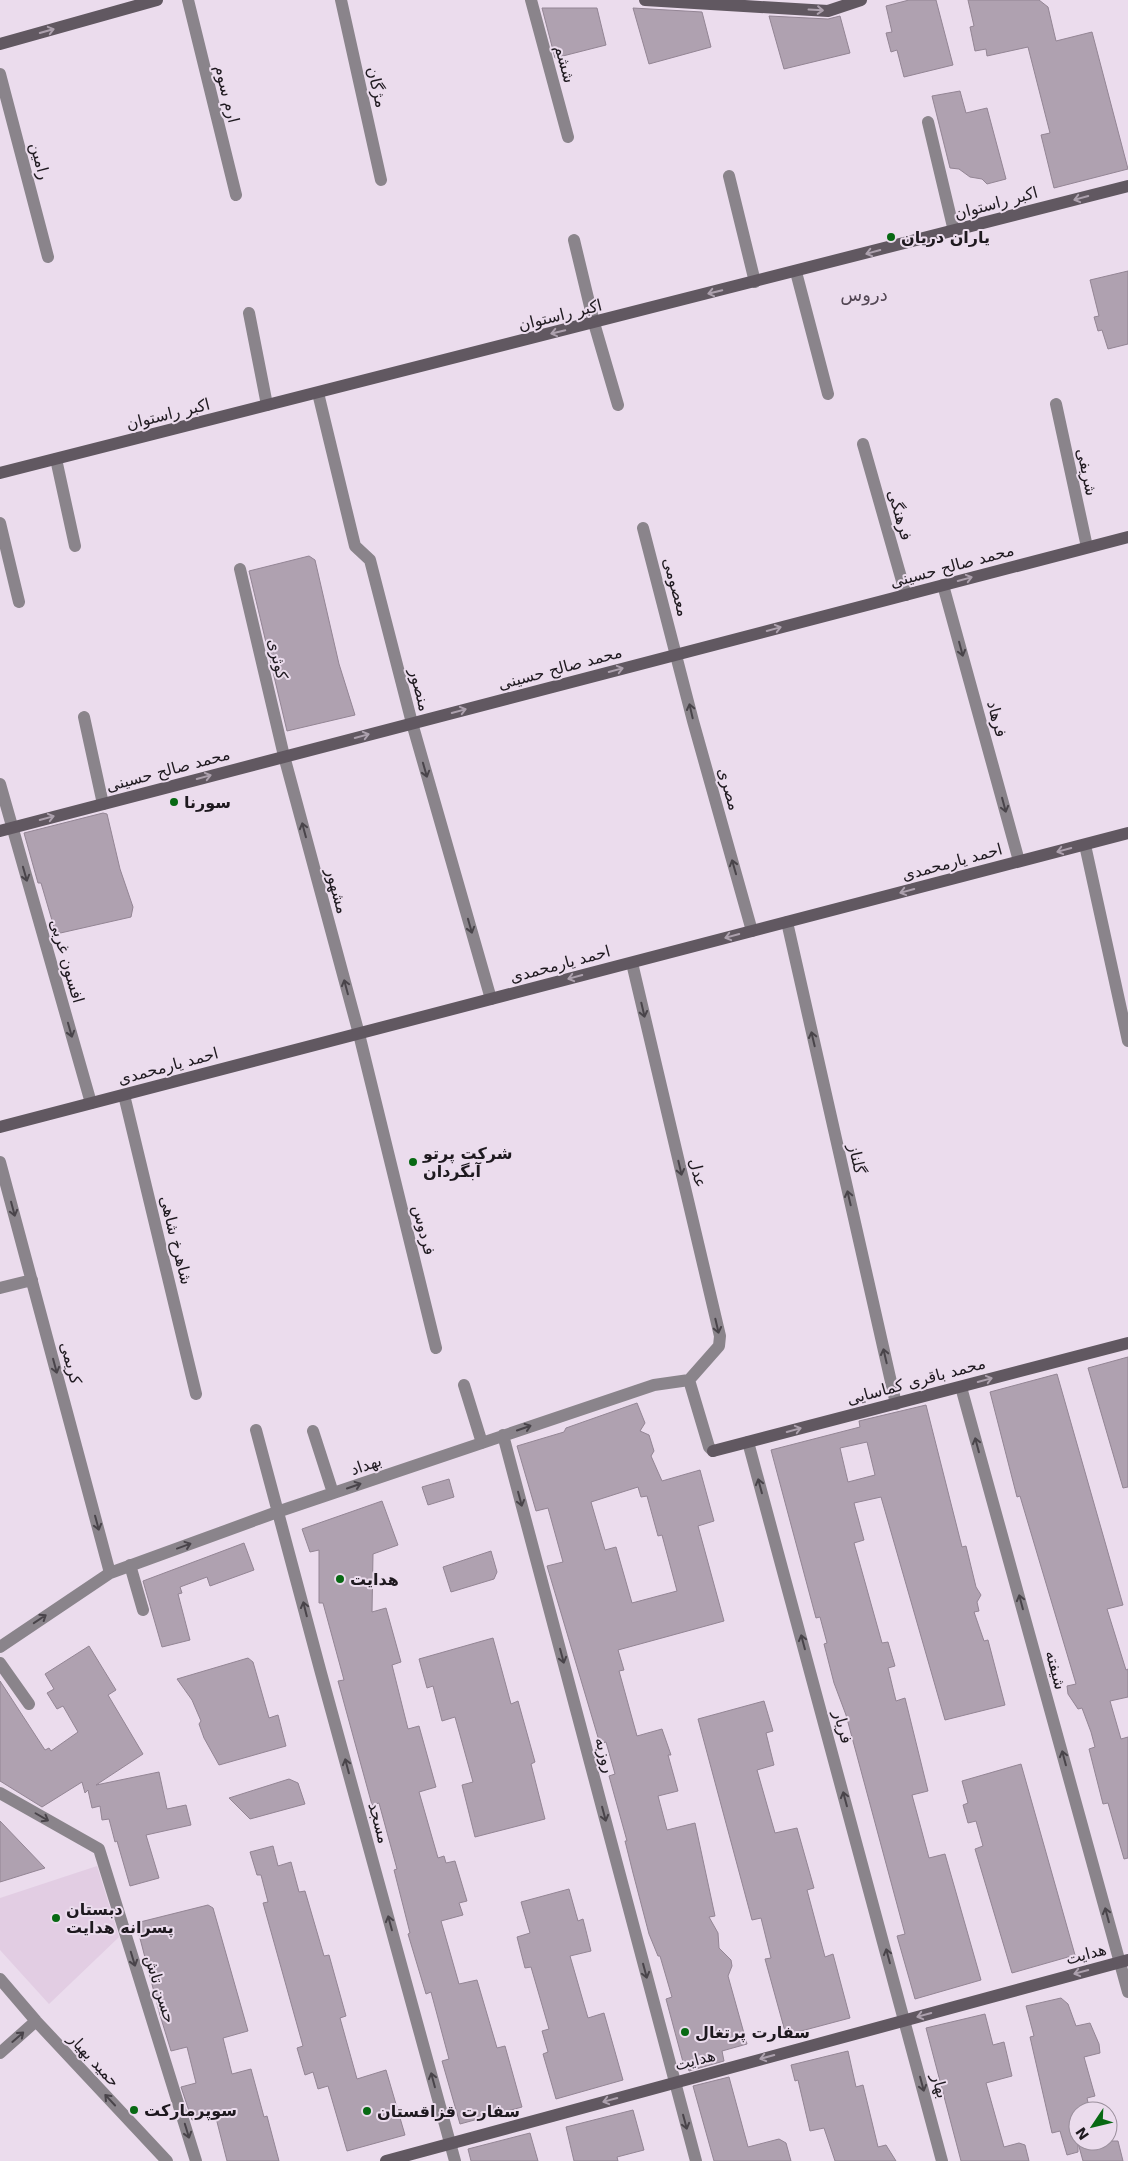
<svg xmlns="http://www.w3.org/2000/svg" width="1128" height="2161" font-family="'DejaVu Sans','Noto Sans Arabic',sans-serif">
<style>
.built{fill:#e2cde3}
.building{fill:#afa1b0;stroke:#938594;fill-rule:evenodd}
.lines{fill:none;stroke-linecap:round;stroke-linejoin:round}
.street{stroke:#8a848b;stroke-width:12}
.secondary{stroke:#615861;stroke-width:12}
.oneway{stroke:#ada1ae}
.oneway2{stroke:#49444a}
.poi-dot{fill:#076913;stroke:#ebdced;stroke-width:2}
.labels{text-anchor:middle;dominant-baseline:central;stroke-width:4;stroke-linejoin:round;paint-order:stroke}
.street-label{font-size:16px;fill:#1e191f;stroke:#ebdced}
.poi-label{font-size:16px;font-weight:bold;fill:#1e191f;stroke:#ebdced;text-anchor:start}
.neighbourhood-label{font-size:18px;fill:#534754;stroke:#ebdced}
</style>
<rect width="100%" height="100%" fill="#ebdced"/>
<!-- built -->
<path class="built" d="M97,1866L119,1937L49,2004L0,1950V1898Z"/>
<!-- building -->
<path class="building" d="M909,0H936L953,65L904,77L897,50L891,52L886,33L892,32L886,6Z
M968,0H1039L1048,7L1056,41L1092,32L1128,169L1054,188L1041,135L1050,133L1028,47L987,56L986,49L975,51L970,27L974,26Z
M542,8H597L606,45L555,58Z
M633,8L702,12L711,47L649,64Z
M769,16L828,19L840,16L850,53L784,69Z
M960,91L966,113L987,108L1006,179L987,184L982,179L970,177L959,169L950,168L932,96Z
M1128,271V344L1108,349L1102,330L1098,331L1094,317L1099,316L1090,280Z
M309,556L315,560L339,664L355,715L287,731L249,571Z
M103,813L107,814L120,869L133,907L131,917L56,934L41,883H38L24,833Z
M1128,1357V1487L1123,1488L1088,1368Z
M1057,1374L1123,1605L1107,1609L1126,1670L1128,1669V1697L1110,1701L1121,1739L1128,1737V1858L1124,1859L1108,1803L1103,1804L1089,1749L1095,1747L1091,1732L1082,1708L1078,1709L1068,1694L1067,1686L1076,1684L1020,1496L1017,1497L990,1392Z
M637,1403L645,1423L640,1431L649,1435L654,1451L651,1456L662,1481L700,1470L714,1521L698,1526L724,1621L618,1650L624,1670L619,1671L637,1736L662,1729L671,1755H668L678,1791L658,1796L667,1830L695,1823L715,1916L709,1917L718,1933L719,1948L731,1960L732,1966L728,1976L747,2044L722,2051L724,2061L689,2071L686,2061L683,2062L666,1999L672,1997L660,1956H658L649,1934L633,1873L625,1841H627L609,1776L615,1774L606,1742L600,1744L547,1566L563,1562L548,1508L536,1511L517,1446L564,1432L566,1428ZM638,1487L641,1497L647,1496L658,1536L662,1535L677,1591L632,1603L616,1547L605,1550L591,1502Z
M926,1405L962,1547L966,1546L976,1587L981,1595L977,1602L979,1611L974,1612L984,1641L988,1640L1005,1705L945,1720L881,1497L854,1503L864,1540L854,1543L882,1643L888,1642L895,1666L888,1668L896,1701L905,1698L928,1791L912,1795L929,1858L945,1854L981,1980L915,1999L897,1936L905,1934L846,1715L834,1683L824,1644L827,1643L820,1617L816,1618L771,1450L860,1427L859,1421ZM867,1442L875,1475L848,1482L840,1448Z
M449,1479L454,1497L428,1505L422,1487Z
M382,1501L398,1545L373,1554L372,1612L386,1608L401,1662L392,1665L408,1729L419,1726L436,1787L419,1792L438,1858L444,1856L446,1863L455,1861L467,1901L459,1903L463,1915L441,1921L459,1984L477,1980L497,2048L505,2046L522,2107L460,2124L442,2061L449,2059L431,1992L426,1994L408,1934L410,1933L394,1870L397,1869L379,1803L372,1805L338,1681L344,1680L323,1603H319V1550L310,1552L302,1529Z
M244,1543L254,1570L210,1586L207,1577L180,1587L182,1593L178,1594L190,1640L162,1647L143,1581Z
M491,1551L497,1572L494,1579L451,1592L443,1567Z
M493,1638L511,1704L518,1701L535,1762L531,1764L545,1819L475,1837L462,1785L473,1782L455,1717L442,1721L433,1686L427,1688L419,1659Z
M89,1646L116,1690L108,1695L143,1754L96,1785L159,1772L167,1809L186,1805L191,1825L146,1835L159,1878L130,1886L117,1841L115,1842L109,1819L102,1820L100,1806L92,1808L88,1790L85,1793L82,1782L42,1807L0,1781V1681L45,1750L49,1748L51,1751L78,1732L63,1706L57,1709L47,1693L54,1689L45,1674Z
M248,1658L253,1662L269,1718L278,1715L286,1746L219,1765L204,1738L199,1724L201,1721L192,1700L177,1679Z
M764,1701L773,1731L766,1733L774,1765L757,1770L775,1833L797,1828L814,1888L807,1890L825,1957L833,1954L850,2018L786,2035L765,1959L771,1958L761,1918L752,1920L698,1719Z
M1021,1764L1075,1955L1012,1973L975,1849L983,1846L976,1821L968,1823L963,1805L968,1803L962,1781Z
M289,1779L298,1783L305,1804L250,1819L229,1798Z
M0,1821L45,1868L0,1882Z
M273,1846L278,1866L291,1862L299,1892L305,1891L324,1956L329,1955L346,2016L340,2018L357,2079L386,2070L405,2135L347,2151L328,2086L318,2089L313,2072L305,2075L297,2048L303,2046L263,1903L268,1902L261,1875H257L250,1852Z
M569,1889L578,1921L583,1919L591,1951L570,1956L588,2018L604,2013L623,2080L556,2099L543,2054L548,2052L542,2031L549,2029L531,1967L525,1968L517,1937L530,1933L521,1902Z
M208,1905L213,1908L248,2031L223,2038L232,2074L251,2069L264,2117L267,2116L279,2161H227L215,2114L192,2120L181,2087L196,2083L187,2047L171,2051L160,2015L136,1923Z
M1061,1998L1068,2004L1076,2026L1090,2023L1099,2044L1100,2053L1084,2057L1095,2096L1087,2098L1090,2111H1078V2141H1118L1123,2161H1083L1078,2143V2152L1067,2155L1060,2131L1052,2133L1030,2037L1034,2036L1026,2006Z
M985,2014L993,2045L1004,2042L1012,2076L986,2083L1004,2147L1019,2143L1025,2145L1029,2161H961L926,2028Z
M848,2051L856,2087L863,2085L878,2147L886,2145L896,2161H835L824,2128L810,2131L798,2080L795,2081L791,2065Z
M729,2077L748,2147L779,2139L786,2143L791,2161H714L693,2086Z
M633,2110L644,2150L617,2157L618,2161H574L566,2127Z
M530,2133L538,2161H471L468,2149Z"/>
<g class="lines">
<!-- street -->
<path class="street" d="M188,0L236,195
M341,0L381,180
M531,0L568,137
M0,74L48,257
M928,122L954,231
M729,176L755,282
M574,240L594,323L618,405
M796,272L828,394
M249,313L267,405
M318,393L355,546L370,560L412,723L491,999
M1056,404L1087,547
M863,444L906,595
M56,459L75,546
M0,523L19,602
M643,528L693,721L752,931
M240,569L284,756L359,1034L436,1348
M943,585L1019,861
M84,717L103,804
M0,784L91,1103
M1085,845L1128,1041
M787,922L896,1404
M632,963L720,1336L719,1346L689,1380
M124,1095L196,1394
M0,1162L110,1573
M0,1288L32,1280
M464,1385L482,1443
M961,1387L1128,1992
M256,1430L321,1673L455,2161
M313,1431L333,1493
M503,1435L696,2161
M748,1442L942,2161
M130,1565L143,1610
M0,1647L110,1573L280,1511L654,1385L689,1380L709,1447L713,1451
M0,1663L29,1704
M0,1793L99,1849L196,2161
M0,1979L36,2021L167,2161
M0,2053L36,2021"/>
<!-- secondary -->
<path class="secondary" d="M645,0L828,11L861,0
M0,44L157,0
M0,473L1128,186
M0,831L1128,537
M0,1127L1128,833
M713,1451L1128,1343
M386,2161L1128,1960"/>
</g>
<!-- one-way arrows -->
<defs><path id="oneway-shaft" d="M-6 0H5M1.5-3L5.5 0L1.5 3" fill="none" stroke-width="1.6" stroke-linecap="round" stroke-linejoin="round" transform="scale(1.25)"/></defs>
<g class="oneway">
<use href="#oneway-shaft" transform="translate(816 10) rotate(3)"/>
<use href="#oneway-shaft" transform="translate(47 31) rotate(-16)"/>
<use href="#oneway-shaft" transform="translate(1081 198) rotate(165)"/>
<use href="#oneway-shaft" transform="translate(873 252) rotate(165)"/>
<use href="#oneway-shaft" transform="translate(715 292) rotate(166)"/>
<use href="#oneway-shaft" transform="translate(558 332) rotate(166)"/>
<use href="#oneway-shaft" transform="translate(965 579) rotate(-15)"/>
<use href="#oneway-shaft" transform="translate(774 629) rotate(-15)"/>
<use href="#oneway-shaft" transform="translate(616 670) rotate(-15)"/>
<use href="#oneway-shaft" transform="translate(459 711) rotate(-15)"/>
<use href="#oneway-shaft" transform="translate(362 736) rotate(-15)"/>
<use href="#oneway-shaft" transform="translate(204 777) rotate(-15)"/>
<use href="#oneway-shaft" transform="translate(47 818) rotate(-15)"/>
<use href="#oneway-shaft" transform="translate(1064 850) rotate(165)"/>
<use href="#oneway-shaft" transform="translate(907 891) rotate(165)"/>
<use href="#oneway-shaft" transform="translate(732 936) rotate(165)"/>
<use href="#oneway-shaft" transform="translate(575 977) rotate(165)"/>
<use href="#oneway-shaft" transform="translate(985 1380) rotate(-15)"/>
<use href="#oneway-shaft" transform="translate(794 1430) rotate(-15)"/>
<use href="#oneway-shaft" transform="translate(1081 1972) rotate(165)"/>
<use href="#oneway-shaft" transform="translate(924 2015) rotate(165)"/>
<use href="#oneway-shaft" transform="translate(767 2057) rotate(165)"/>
<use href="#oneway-shaft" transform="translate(610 2100) rotate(165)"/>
</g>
<g class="oneway2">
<use href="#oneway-shaft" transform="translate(961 649) rotate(75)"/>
<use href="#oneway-shaft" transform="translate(691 711) rotate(-103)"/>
<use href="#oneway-shaft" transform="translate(425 770) rotate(74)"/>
<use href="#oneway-shaft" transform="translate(1004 805) rotate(75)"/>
<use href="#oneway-shaft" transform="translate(304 830) rotate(-105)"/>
<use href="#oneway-shaft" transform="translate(734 867) rotate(-106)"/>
<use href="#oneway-shaft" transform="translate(25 874) rotate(74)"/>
<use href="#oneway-shaft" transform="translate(470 926) rotate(74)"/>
<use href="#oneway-shaft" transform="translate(346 987) rotate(-105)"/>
<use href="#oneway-shaft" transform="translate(643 1010) rotate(77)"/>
<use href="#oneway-shaft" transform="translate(70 1030) rotate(74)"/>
<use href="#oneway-shaft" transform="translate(813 1039) rotate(-103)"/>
<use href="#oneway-shaft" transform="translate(680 1168) rotate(77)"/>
<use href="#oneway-shaft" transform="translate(849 1198) rotate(-103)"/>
<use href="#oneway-shaft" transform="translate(13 1209) rotate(75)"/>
<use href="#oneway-shaft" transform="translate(717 1326) rotate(77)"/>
<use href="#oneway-shaft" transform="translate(885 1356) rotate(-103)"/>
<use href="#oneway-shaft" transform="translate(55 1366) rotate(75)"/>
<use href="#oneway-shaft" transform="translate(524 1428) rotate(-19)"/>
<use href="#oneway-shaft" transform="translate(977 1445) rotate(-105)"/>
<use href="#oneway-shaft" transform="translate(354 1486) rotate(-19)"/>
<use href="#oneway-shaft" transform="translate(760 1486) rotate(-105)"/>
<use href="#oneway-shaft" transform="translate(520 1499) rotate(75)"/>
<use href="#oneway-shaft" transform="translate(97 1523) rotate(75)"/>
<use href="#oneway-shaft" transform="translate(184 1546) rotate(-20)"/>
<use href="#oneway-shaft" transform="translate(1021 1602) rotate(-105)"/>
<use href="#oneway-shaft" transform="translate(305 1609) rotate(-104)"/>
<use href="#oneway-shaft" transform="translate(40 1619) rotate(-34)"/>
<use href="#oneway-shaft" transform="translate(803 1642) rotate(-105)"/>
<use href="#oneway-shaft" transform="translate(562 1656) rotate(75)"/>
<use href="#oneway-shaft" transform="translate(1064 1758) rotate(-105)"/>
<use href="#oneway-shaft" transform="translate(347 1766) rotate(-105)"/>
<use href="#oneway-shaft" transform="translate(845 1799) rotate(-105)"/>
<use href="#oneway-shaft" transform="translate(604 1814) rotate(75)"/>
<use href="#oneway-shaft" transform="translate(42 1817) rotate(30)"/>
<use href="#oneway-shaft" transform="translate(1107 1915) rotate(-105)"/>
<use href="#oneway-shaft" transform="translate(390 1923) rotate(-105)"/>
<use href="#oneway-shaft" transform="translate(888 1956) rotate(-105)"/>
<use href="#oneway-shaft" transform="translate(133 1959) rotate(73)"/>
<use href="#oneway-shaft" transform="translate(645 1971) rotate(75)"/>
<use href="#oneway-shaft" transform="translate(18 2037) rotate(-41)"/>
<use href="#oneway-shaft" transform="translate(433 2080) rotate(-105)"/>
<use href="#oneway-shaft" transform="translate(922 2084) rotate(75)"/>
<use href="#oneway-shaft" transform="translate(110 2100) rotate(-133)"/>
<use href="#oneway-shaft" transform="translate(685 2122) rotate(75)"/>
<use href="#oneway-shaft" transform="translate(187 2131) rotate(73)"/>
</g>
<!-- markers -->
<g class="poi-dot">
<circle cx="891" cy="237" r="5"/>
<circle cx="174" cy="802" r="5"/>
<circle cx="413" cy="1162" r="5"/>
<circle cx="340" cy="1579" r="5"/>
<circle cx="56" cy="1918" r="5"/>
<circle cx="685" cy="2032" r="5"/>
<circle cx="134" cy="2110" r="5"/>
<circle cx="367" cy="2111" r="5"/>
</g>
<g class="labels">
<!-- street labels -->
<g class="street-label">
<text transform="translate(565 64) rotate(75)">ششم</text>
<text transform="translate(377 87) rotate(77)">مژگان</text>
<text transform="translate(227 94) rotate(76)">ارم سوم</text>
<text transform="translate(40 161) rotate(75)">رامین</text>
<text transform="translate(996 203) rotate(-15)">اکبر راستوان</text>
<text transform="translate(560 315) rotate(-14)">اکبر راستوان</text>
<text transform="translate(168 414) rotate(-14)">اکبر راستوان</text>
<text transform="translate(1087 472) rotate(78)">شریفی</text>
<text transform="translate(900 515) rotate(74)">فرهنگی</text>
<text transform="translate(952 566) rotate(-15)">محمد صالح حسینی</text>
<text transform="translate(676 587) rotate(75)">معصومی</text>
<text transform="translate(278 659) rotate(77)">کوثری</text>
<text transform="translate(560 668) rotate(-15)">محمد صالح حسینی</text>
<text transform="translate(420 690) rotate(76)">منصور</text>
<text transform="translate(997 719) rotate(75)">فرهاد</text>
<text transform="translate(168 770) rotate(-15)">محمد صالح حسینی</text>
<text transform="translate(729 789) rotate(74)">مصری</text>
<text transform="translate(952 862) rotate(-15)">احمد یارمحمدی</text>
<text transform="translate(337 891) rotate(75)">مشهور</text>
<text transform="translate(67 961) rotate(74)">افسون غربی</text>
<text transform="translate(560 964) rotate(-15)">احمد یارمحمدی</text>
<text transform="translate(168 1066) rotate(-15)">احمد یارمحمدی</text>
<text transform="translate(857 1159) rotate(77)">گلناز</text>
<text transform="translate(698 1173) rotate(77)">عدل</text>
<text transform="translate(424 1230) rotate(76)">فردوس</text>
<text transform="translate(176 1240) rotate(76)">شاهرخ شاهی</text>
<text transform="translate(71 1363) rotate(75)">کریمی</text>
<text transform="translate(916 1381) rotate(-15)">محمد باقری کماسایی</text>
<text transform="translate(366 1465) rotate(-19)">بهداد</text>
<text transform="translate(1056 1670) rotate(75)">شیفته</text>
<text transform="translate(843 1727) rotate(75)">فریار</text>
<text transform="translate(605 1755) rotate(75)">روزبه</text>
<text transform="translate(379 1823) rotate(75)">مسجد</text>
<text transform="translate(1086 1954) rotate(-15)">هدایت</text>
<text transform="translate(160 1989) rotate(73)">حسن تاش</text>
<text transform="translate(94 2060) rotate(47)">حمید بهیار</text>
<text transform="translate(695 2060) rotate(-15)">هدایت</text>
<text transform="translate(940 2086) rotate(75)">بهار</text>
</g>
<!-- poi labels -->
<g class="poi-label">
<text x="901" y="237">یاران دریان</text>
<text x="184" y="802">سورنا</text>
<text x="423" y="1153">شرکت پرتو<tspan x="423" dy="18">آبگردان</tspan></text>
<text x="350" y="1579">هدایت</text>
<text x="66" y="1909">دبستان<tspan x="66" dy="18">پسرانه هدایت</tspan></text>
<text x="695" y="2032">سفارت پرتغال</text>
<text x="144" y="2110">سوپرمارکت</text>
<text x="377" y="2111">سفارت قزاقستان</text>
</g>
<!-- neighbourhood labels -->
<g class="neighbourhood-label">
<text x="864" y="294">دروس</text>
</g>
</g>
<!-- north arrow -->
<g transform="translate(1093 2126) rotate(235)"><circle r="24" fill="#ebdced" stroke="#998e9b"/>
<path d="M0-4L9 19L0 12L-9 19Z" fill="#076913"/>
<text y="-8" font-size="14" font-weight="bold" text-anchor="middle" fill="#1e191f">N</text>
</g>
</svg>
